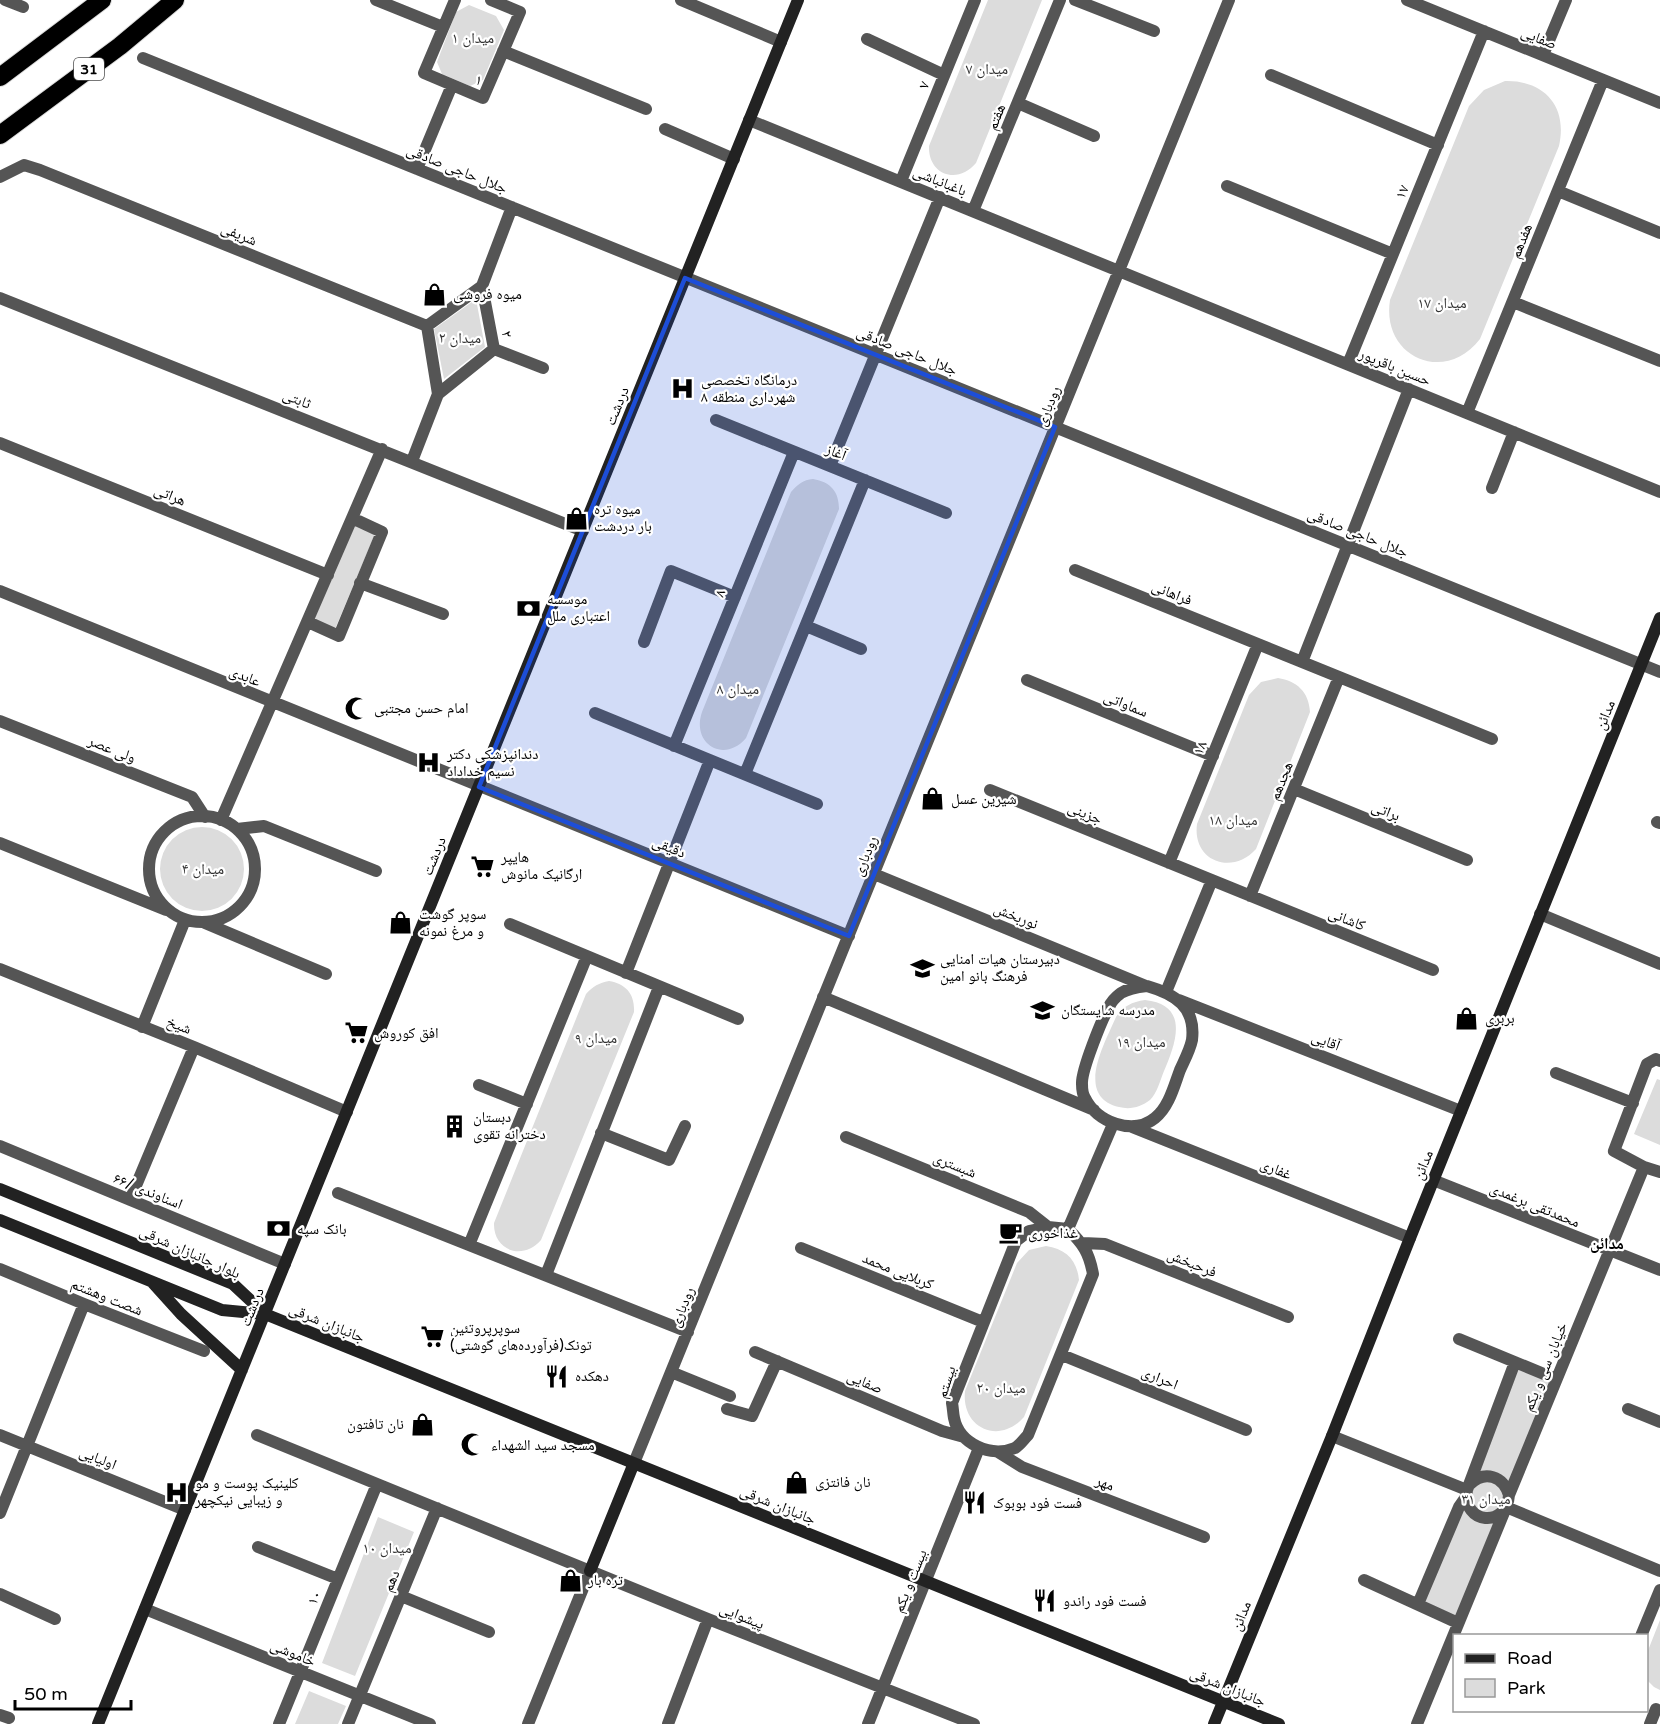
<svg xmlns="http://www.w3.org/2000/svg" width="1660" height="1724" font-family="'Varela Round','Noto Naskh Arabic',sans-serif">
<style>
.green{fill:#dcdcdc}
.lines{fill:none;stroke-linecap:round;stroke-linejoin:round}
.highway-casing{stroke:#dbdbdb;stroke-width:20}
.street{stroke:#555;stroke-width:12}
.secondary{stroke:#222;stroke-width:12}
.highway{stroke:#000;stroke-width:18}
.marked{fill:#1d4ed8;fill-opacity:0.2;stroke:#1d4ed8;stroke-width:4.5;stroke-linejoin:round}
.labels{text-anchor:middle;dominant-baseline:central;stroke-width:4.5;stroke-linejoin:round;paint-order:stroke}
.shield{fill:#fff;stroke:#4c4c4c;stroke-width:1.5}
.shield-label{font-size:14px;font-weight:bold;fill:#000}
.park-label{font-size:15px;fill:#333;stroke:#fff}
.street-label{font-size:15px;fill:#000;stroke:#fff}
.poi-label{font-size:15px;fill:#000;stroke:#fff;text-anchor:start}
.neighbourhood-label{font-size:16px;font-weight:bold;fill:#000;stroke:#fff}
</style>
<rect width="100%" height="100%" fill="#fff"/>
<!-- green -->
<path class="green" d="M988,0H1042L976,163C958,185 928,175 929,146Z
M469,5L496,16L504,30L483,80L470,86L442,74L437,62L456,12Z
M1505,81C1544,80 1568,106 1559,146L1480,339C1445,385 1381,357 1390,300L1469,106L1484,90Z
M476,299L485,347L444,379L434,329Z
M813,479C831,482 839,492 839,509L746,738C724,764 691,744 702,712L791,492C798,484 803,480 813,479Z
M354,525L375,534L335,629L314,620Z
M1278,678C1297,681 1309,692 1310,712L1256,849C1232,876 1192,861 1197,824L1249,695L1261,682Z
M160 869a42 42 0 1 1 84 0a42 42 0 1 1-84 0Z
M609,981C626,984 635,994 634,1012L541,1240C523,1261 493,1251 494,1223L586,994C593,986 599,983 609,981Z
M1145,1000C1190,1005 1176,1043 1164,1071C1160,1081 1157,1093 1150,1100C1141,1107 1130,1110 1119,1107C1074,1096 1105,1043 1116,1017C1123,1006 1132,1002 1145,1000Z
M1657,1079L1660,1080V1145L1634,1134Z
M1046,1246C1066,1249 1077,1260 1079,1280L1024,1417C1000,1445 961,1429 965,1391L1017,1263L1029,1250Z
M1518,1369L1551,1382L1456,1616L1424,1603Z
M378,1517L414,1532L355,1676L322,1663Z
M1660,1620V1690L1654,1687L1647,1680V1653Z
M309,1691L346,1706L338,1724H295Z"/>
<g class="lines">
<defs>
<path id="highway" d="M0,77L102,0
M0,135L120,46L175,0"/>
</defs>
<!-- highway casing -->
<use href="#highway" class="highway-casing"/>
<!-- street -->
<path class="street" d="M5,0L23,7
M376,0L443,27
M455,0L424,73L483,98L520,12L491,0
M681,0L781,42
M1075,0L1154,31
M1407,0L1660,103
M867,39L944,75
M503,51L646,109
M1543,55L1566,0
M143,58L1660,672
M1271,75L1438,145
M1018,103L1094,136
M749,120L1660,492
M665,129L734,159
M417,169L452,85
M0,177L24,165L40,170L427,326
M901,181L975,0
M1227,186L1393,254
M1558,191L1660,233
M973,211L1060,0
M482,286L512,207
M482,286L494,349
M0,298L583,531
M1513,302L1660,361
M427,326L482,286
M494,349L543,368
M1348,364L1484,31
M438,394L494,349
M1467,413L1603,80
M716,420L946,513
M0,443L328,575
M412,461L438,394L427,326
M830,466L940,197
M1492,488L1514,432
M1075,570L1492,739
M360,583L443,614
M0,591L849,936
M308,622L339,636L382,532L352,518
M806,626L861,649
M644,642L671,571L735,597
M1302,662L1409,389
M1027,680L1213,756
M595,713L817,804
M0,721L192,797L205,817
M674,746L794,452
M745,774L865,480
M1294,789L1467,860
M990,790L1433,970
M149 869a53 53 0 1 1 106 0a53 53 0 1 1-106 0Z
M221,820L382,449
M1657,822L1660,823
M237,829L264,826L376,871
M0,843L166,910
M1169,863L1258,644
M874,874L1146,986
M1250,896L1339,677
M1540,914L1660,964
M205,923L326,974
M510,924L738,1019
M0,969L194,1047L347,1112
M626,973L710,760
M1147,986C1175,994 1196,1007 1192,1040C1190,1050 1184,1061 1180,1070C1174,1086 1169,1107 1155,1118C1133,1136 1096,1122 1085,1098C1083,1095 1082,1088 1082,1084C1081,1071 1102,1019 1109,1007C1111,1002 1117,996 1121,993C1129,988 1138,987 1147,986Z
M1166,992L1212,880
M823,997L1094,1110
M1179,1000L1461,1111
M142,1027L185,920
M1660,1061L1656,1059L1647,1064L1614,1151L1644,1167L1660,1172
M1556,1073L1633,1103
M479,1085L527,1104
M1132,1127L1410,1238
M601,1133L669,1160L685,1126
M846,1137L1029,1212L1048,1227
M0,1146L285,1264
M1433,1180L1660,1270
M338,1193L688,1332
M130,1200L194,1047
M1048,1227L1068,1229C1083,1244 1089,1252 1093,1274L1028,1435C1024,1439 1020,1445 1015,1448C991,1458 959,1444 954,1418C953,1413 953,1408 952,1403L1016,1241L1029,1231Z
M1068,1229L1113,1124
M1083,1243L1105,1244L1288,1317
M469,1245L587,956
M801,1248L983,1322
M0,1269L84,1304L204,1351
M546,1275L659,987
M1459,1339L1556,1379
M755,1352L942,1431L964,1437
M1062,1355L1246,1430
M671,1372L730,1396
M727,1409L752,1416L777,1361
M1628,1409L1660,1422
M0,1435L185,1510
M257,1435L708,1619L974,1724
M1332,1436L1467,1490
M998,1452L1022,1467L1204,1537
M634,1463L1229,0
M1470,1484C1485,1470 1503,1476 1509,1495C1507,1528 1462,1525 1467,1490L1515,1362
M1509,1495L1644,1167
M1506,1507L1660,1571
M0,1513L84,1304
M258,1547L338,1579
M1364,1580L1458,1623
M0,1594L55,1619
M401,1596L489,1632
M1418,1604L1459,1507L1466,1497
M145,1609L430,1724
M1641,1636L1660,1590
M0,1715L9,1718
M279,1724L377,1484
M348,1724L437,1508
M528,1724L590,1571
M668,1724L708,1619
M868,1724L979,1448
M1417,1724L1505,1510
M1650,1724L1656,1709"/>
<!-- secondary -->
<path class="secondary" d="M0,1189L233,1284L265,1314
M0,1220L222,1310L265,1314L1279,1724
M153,1283L181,1314L242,1370
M590,1571L634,1463
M98,1724L798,0
M1214,1724L1332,1436L1410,1238L1660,618"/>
<!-- highway -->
<use href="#highway" class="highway"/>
</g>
<!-- marked area -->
<path class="marked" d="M685,278L1055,427L849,936L479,787Z"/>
<!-- icons -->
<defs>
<symbol id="shop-bare" viewBox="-9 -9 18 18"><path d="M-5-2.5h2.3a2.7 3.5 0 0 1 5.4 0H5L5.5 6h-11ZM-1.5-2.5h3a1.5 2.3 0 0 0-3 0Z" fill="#000" stroke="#fff" stroke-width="2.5" paint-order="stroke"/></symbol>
<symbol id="hospital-bare" viewBox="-9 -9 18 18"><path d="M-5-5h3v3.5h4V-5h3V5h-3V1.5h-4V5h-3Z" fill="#000" stroke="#fff" stroke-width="2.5" paint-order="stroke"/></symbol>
<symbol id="bank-bare" viewBox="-9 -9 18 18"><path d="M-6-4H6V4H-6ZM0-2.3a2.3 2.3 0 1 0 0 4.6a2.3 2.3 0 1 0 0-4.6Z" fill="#000" stroke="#fff" stroke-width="2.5" paint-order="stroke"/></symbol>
<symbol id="mosque-bare" viewBox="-9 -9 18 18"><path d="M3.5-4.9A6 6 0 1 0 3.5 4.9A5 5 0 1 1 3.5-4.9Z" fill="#000" stroke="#fff" stroke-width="2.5" paint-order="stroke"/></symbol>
<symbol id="supermarket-bare" viewBox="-9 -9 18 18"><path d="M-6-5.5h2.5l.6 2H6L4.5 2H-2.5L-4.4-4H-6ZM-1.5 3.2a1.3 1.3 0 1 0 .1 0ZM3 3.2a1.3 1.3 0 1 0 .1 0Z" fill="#000" stroke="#fff" stroke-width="2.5" paint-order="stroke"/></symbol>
<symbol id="school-bare" viewBox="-9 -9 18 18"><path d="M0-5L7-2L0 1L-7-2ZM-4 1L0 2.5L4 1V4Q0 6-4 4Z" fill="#000" stroke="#fff" stroke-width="2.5" paint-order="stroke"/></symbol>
<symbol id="building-bare" viewBox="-9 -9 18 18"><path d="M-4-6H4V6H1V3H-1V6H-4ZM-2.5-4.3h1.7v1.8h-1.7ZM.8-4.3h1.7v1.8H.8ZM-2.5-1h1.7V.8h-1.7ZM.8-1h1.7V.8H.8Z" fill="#000" stroke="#fff" stroke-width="2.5" paint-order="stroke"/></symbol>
<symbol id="cafe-bare" viewBox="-9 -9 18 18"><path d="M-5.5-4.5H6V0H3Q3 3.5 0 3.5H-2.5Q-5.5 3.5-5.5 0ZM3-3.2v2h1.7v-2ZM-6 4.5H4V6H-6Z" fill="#000" stroke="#fff" stroke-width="2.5" paint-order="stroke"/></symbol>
<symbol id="restaurant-bare" viewBox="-9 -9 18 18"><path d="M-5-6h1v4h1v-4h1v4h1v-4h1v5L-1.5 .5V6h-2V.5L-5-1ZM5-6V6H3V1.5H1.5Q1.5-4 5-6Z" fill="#000" stroke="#fff" stroke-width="2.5" paint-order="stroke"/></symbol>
</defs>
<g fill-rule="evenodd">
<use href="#shop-bare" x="418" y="278" width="33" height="33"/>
<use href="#hospital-bare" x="666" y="372" width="33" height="33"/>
<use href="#shop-bare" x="560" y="502" width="33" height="33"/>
<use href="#bank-bare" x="512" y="592" width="33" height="33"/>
<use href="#mosque-bare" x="340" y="692" width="33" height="33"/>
<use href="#hospital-bare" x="412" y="746" width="33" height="33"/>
<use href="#shop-bare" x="916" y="782" width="33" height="33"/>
<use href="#supermarket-bare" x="466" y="850" width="33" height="33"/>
<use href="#shop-bare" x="384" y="906" width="33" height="33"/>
<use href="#school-bare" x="906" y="952" width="33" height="33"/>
<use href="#school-bare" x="1026" y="994" width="33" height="33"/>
<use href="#shop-bare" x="1450" y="1002" width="33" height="33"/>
<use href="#supermarket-bare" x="340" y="1016" width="33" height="33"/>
<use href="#building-bare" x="438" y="1110" width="33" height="33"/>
<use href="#bank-bare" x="262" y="1212" width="33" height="33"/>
<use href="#cafe-bare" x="994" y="1216" width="33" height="33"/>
<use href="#supermarket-bare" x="416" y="1320" width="33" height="33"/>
<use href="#restaurant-bare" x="540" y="1360" width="33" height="33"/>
<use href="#shop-bare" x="406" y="1408" width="33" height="33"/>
<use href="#mosque-bare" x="456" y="1428" width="33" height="33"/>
<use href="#shop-bare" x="780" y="1466" width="33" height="33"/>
<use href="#hospital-bare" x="160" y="1476" width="33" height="33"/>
<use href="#restaurant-bare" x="958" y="1486" width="33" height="33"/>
<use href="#shop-bare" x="554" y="1564" width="33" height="33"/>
<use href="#restaurant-bare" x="1028" y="1584" width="33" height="33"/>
</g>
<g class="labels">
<!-- shield labels -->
<rect class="shield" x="74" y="58" width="30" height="22" rx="4.5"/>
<g class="shield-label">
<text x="89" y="69">31</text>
</g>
<!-- park labels -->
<g class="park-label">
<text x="473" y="38">میدان ۱</text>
<text x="987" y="69">میدان ۷</text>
<text x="1442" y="303">میدان ۱۷</text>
<text x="460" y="338">میدان ۲</text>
<text x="738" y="689">میدان ۸</text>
<text x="1233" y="820">میدان ۱۸</text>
<text x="203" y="869">میدان ۴</text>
<text x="596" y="1038">میدان ۹</text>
<text x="1141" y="1042">میدان ۱۹</text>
<text x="1001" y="1388">میدان ۲۰</text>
<text x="1486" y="1499">میدان ۳۱</text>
<text x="387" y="1548">میدان ۱۰</text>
</g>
<!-- street labels -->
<g class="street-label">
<text transform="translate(1539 38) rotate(22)">صفایی</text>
<text transform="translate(479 80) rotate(20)">۱</text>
<text transform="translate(924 85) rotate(-68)">۷</text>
<text transform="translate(996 117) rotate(-68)">هفتم</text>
<text transform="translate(457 169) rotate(22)">جلال حاجی صادقی</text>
<text transform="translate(940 181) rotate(22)">باغبانباشی</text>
<text transform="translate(1402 192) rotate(-68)">۱۷</text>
<text transform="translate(239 234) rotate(22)">شریفی</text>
<text transform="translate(1521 241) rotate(-68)">هفدهم</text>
<text transform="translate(507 334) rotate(79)">۲</text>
<text transform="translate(907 351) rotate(22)">جلال حاجی صادقی</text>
<text transform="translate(1395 367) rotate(22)">حسین باقرپور</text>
<text transform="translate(297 399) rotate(22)">ثابتی</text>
<text transform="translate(617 406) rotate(-68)">دردشت</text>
<text transform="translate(1048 406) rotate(-68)">رودباری</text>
<text transform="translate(836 452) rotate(22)">آغاز</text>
<text transform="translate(170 495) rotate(22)">هراتی</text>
<text transform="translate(1358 533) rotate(22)">جلال حاجی صادقی</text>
<text transform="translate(720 593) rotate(-68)">۸</text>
<text transform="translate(1172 593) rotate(22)">فراهانی</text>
<text transform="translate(245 676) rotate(22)">عابدی</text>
<text transform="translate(1126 704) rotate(22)">سماواتی</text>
<text transform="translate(1605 715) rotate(-68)">مدائن</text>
<text transform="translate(1200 748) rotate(-68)">۱۸</text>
<text transform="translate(112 749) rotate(22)">ولی عصر</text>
<text transform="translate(1281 781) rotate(-68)">هجدهم</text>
<text transform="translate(1386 811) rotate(22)">براتی</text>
<text transform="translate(1085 813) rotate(22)">جزینی</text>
<text transform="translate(669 847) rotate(22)">دقیقی</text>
<text transform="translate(434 856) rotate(-68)">دردشت</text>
<text transform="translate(865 856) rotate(-68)">رودباری</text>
<text transform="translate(1016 916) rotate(22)">نوربخش</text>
<text transform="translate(1347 919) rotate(22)">کاشانی</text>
<text transform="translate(179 1025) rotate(21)">شیخ</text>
<text transform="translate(1326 1041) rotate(21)">آقایی</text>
<text transform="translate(955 1165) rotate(22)">شبستری</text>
<text transform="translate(1423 1165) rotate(-68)">مدائن</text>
<text transform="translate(1276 1169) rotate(22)">غفاری</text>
<text transform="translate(148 1191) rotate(22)">اسناوندی /۶۶</text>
<text transform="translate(1535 1205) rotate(22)">محمدتقی برغمدی</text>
<text transform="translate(190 1252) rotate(24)">بلوار جانبازان شرقی</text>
<text transform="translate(1192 1263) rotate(22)">فرحبخش</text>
<text transform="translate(898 1271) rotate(22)">کربلایی محمد</text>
<text transform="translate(107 1297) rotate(22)">شصت وهشتم</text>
<text transform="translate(252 1307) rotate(-68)">دردشت</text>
<text transform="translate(682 1307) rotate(-68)">رودباری</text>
<text transform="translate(327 1323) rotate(22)">جانبازان شرقی</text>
<text transform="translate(1545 1367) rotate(-68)">خیابان سی و یکم</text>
<text transform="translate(1160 1378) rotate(22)">احراری</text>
<text transform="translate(865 1382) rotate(23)">صفایی</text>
<text transform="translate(946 1382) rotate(-72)">بیستم</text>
<text transform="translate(98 1458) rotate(22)">اولیایی</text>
<text transform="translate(1105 1483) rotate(21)">مهر</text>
<text transform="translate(778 1505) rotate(22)">جانبازان شرقی</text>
<text transform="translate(391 1581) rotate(-68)">دهم</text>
<text transform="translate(910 1581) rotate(-68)">بیست و یکم</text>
<text transform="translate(314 1598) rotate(-68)">۱۰</text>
<text transform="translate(742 1616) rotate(22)">پیشوایی</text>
<text transform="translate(1241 1616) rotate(-68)">مدائن</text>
<text transform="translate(293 1653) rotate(22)">خاموشی</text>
<text transform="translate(1228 1687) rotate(22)">جانبازان شرقی</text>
</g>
<!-- poi labels -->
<g class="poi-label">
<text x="453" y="294">میوه فروشی</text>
<text x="701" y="380">درمانگاه تخصصی<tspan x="701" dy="17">شهرداری منطقه ۸</tspan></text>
<text x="594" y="509">میوه تره<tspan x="594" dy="17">بار دردشت</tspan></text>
<text x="547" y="599">موسسه<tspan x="547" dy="17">اعتباری ملل</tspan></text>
<text x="374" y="708">امام حسن مجتبی</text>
<text x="447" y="754">دندانپزشکی دکتر<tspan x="447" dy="17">نسیم خداداد</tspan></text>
<text x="951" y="799">شیرین عسل</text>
<text x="501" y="857">هایپر<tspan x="501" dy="17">ارگانیک مانوش</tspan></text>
<text x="419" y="914">سوپر گوشت<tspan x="419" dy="17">و مرغ نمونه</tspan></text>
<text x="940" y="959">دبیرستان هیات امنایی<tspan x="940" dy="17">فرهنگ بانو امین</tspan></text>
<text x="1061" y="1010">مدرسه شایستگان</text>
<text x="1485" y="1018">بربری</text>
<text x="374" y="1033">افق کوروش</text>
<text x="473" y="1117">دبستان<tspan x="473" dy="17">دخترانه تقوی</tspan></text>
<text x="297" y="1229">بانک سپه</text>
<text x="1028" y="1233">غذاخوری</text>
<text x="450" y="1328">سوپرپروتئین<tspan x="450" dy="17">تونک(فرآورده‌های گوشتی)</tspan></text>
<text x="575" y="1376">دهکده</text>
<text x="404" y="1424" text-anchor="end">نان تافتون</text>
<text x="491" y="1445">مسجد سید الشهداء</text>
<text x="815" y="1482">نان فانتزی</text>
<text x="195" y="1483">کلینیک پوست و مو<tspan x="195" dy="17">و زیبایی نیکچهر</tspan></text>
<text x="993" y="1503">فست فود بوبوک</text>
<text x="588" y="1580">تره بار</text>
<text x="1063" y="1601">فست فود راندو</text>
</g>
<!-- neighbourhood labels -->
<g class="neighbourhood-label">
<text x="1607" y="1244">مدائن</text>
</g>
</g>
<!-- legend -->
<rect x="1453" y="1634" width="195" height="78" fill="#ffffff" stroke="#999999" stroke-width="1.5"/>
<rect x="1465" y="1654" width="30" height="9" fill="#222222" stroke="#999999" stroke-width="1.5"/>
<text x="1507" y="1664" font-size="18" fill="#000000">Road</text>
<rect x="1465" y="1679" width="30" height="18" fill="#dcdcdc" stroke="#999999" stroke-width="1.5"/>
<text x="1507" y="1694" font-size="18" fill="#000000">Park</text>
<!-- scale -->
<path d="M15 1700v9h116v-9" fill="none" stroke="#000000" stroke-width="3"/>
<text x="24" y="1700" font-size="18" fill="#000000" stroke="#ffffff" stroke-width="4.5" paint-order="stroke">50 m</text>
</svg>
